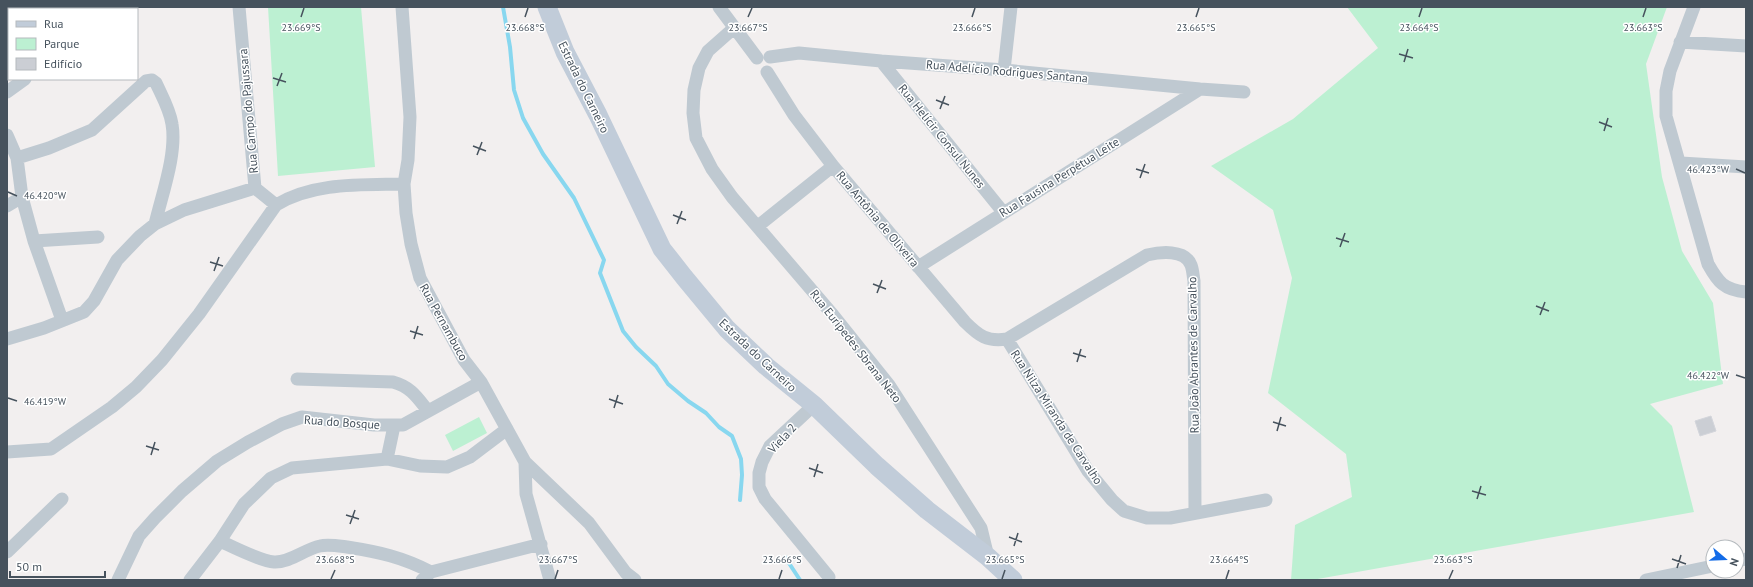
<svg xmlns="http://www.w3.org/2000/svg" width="1753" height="587" font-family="'PT Sans',sans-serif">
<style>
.green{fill:#bcf0d2}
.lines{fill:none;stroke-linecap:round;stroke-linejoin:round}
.stream{stroke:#88d7ef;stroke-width:4}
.building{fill:#cbced4;stroke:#d3d5db}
.street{stroke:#bfc9d1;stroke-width:13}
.secondary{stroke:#c1ccd9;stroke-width:19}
.ticks{fill:none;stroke:#46525d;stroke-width:1.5}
.labels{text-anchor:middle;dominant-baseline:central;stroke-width:3;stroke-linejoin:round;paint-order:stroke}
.street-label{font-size:12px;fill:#46525d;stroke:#fff}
.ticks-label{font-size:10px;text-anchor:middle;fill:#46525d;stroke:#fff;stroke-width:3;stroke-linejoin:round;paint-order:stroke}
</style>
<rect width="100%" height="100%" fill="#f2efef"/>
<!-- green -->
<path class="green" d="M268,7H361L375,167L278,176Z
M1347,7H1667L1646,64L1662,177L1682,251L1713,303L1723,384L1650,404L1672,426L1694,512L1312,580H1291L1295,525L1352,497L1346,454L1268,393L1292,278L1273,210L1211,166L1293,119L1378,48Z
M479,417L487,433L453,451L445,435Z"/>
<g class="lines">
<!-- stream -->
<path class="stream" d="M503,7L510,47L514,90L523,118L543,154L574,198L604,260L600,273L623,331L636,347L656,366L668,384L688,401L706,413L719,427L732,436L741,459L742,475L740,500
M785,557L800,580"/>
</g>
<!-- building -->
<path class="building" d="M1711,416L1716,431L1700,436L1695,421Z"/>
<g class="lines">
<!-- street -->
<path class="street" d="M239,7L255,188L276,205
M402,7L410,117L408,160L404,184L406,213L411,244L420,278L464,360L481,382L525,462L589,523L626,573L635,580
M719,7L757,58
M1694,7L1670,71L1666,91V116L1708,264C1718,282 1724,290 1746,292
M111,9L114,7
M734,28L708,51L699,68L694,90L693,113L696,138L712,169L732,197L833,315L889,385L981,528L988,557
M1680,42L1746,46
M770,57L799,53L881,61L1004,70L1200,89L1244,92
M881,61L1003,212
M1004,70L1011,7
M767,72L794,115L833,166L965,322C979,336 987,342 1007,339L1147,255C1160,252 1185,249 1191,265C1193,270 1193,276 1194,281L1195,513
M7,92L25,79
M7,135L17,158L22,197L34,241L62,320
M17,158L49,148L92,130L146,81L152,80L156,83C162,96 170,110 172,124C177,154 162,194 155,224
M1681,163L1746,167
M7,206L22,197
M758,226L833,166
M34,241L98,237
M918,267L1200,89
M7,339L44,328L84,312L94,301L117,260L140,236L155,224L184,210L255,188
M1007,339L1088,471L1112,500L1124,511L1147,518H1170L1266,500
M297,379L393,382C411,387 417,397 428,411
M814,405L770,446L762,462L759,473V487L765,499L829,577
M7,452L51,449L112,407L136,387L162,360L199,314L276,205C313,182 361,185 404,184
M387,459L394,426
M525,462L526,494L550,580
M220,541C233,547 260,561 274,562C290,563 305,549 320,546C328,544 339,546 347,547C379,552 402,557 431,572
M7,552L62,499
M1737,561L1746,559
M118,580L139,536L155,518L182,491L217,461L248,442L282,424L302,417L374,425H403L481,382
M190,580L220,541L244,504L271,478L292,468L387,459L420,466L447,467L470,457L507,429
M422,580L431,572L541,544
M1646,580L1713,566"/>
<!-- secondary -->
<path class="secondary" d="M547,7L565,52L598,115L662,249L684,277L727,329L766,366L814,405L877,466L927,510L988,557L1013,580"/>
</g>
<!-- ticks -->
<path class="ticks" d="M301,17L304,8M525,17L528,8M748,17L752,8M972,17L975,8M1196,17L1199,8M1419,17L1422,8M1643,17L1646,8M1399,54L1413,58M1404,62L1408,49M273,78L286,82M277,86L282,73M936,100L949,105M940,109L945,96M1599,122L1612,127M1604,131L1608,118M473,146L486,151M477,155L482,142M1136,169L1149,173M1736,169L1745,173M1140,178L1145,164M8,192L17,196M673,215L686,220M677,224L682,211M1336,238L1349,242M1340,247L1345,233M210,262L223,266M214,271L219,257M873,284L886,289M877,293L882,280M1536,306L1549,311M1540,315L1545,302M410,331L423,335M414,339L418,326M1073,353L1086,357M1077,362L1081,349M1736,375L1745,378M8,398L17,401M609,399L623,404M614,408L618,395M1273,422L1286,426M1277,431L1281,417M146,446L159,450M151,455L155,442M809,468L823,473M814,477L818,464M1472,491L1486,495M1477,499L1481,486M346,515L359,519M350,524L355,510M1009,537L1022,542M1014,546L1018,533M1672,559L1686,564M1677,568L1681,555M331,579L335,570M555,579L558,570M779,579L782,570M1002,579L1005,570M1226,579L1229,570M1449,579L1453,570"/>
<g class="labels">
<!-- street labels -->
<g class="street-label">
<text transform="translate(1007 71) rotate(5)">Rua Adelício Rodrigues Santana</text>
<text transform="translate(584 87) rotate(64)">Estrada do Carneiro</text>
<text transform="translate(248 111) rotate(-95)">Rua Campo do Pajussara</text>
<text transform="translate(942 136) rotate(51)">Rua Helícir Consul Nunes</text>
<text transform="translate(1059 177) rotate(-32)">Rua Fausina Perpétua Leite</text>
<text transform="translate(878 219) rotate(50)">Rua Antônia de Oliveira</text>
<text transform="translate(444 322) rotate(61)">Rua Pernambuco</text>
<text transform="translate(856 346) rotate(52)">Rua Euripedes Sbrana Neto</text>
<text transform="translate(758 355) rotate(43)">Estrada do Carneiro</text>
<text transform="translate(1193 355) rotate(-91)">Rua João Abrantes de Carvalho</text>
<text transform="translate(1057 417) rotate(57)">Rua Nilza Miranda de Carvalho</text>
<text transform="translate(342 422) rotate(4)">Rua do Bosque</text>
<text transform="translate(782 438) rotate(-47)">Viela 2</text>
</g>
</g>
<g class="ticks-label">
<text x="301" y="31">23.669°S</text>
<text x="525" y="31">23.668°S</text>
<text x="748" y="31">23.667°S</text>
<text x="972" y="31">23.666°S</text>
<text x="1196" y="31">23.665°S</text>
<text x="1419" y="31">23.664°S</text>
<text x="1643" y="31">23.663°S</text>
<text x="1708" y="173">46.423°W</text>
<text x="45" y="199">46.420°W</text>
<text x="1708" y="379">46.422°W</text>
<text x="45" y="405">46.419°W</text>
<text x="335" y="563">23.668°S</text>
<text x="558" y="563">23.667°S</text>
<text x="782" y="563">23.666°S</text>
<text x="1005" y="563">23.665°S</text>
<text x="1229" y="563">23.664°S</text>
<text x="1453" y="563">23.663°S</text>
</g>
<!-- border -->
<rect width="1753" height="587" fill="none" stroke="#46525d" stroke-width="16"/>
<!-- legend -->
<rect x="8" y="8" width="130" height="72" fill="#ffffff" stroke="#b5babe"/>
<rect x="16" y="21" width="20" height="6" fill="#c1ccd9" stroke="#b5babe"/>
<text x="44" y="28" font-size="12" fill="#46525d">Rua</text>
<rect x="16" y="38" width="20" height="12" fill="#bcf0d2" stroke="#b5babe"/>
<text x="44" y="48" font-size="12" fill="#46525d">Parque</text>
<rect x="16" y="58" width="20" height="12" fill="#cbced4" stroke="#b5babe"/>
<text x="44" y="68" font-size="12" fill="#46525d">Edifício</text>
<!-- north arrow -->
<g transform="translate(1725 559) rotate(109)"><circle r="19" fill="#ffffff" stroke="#b5babe"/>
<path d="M0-3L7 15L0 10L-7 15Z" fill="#136be7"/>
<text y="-6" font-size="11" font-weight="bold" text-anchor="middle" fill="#46525d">N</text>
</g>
<!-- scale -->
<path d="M10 571v6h95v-6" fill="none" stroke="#46525d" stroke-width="2"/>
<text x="16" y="571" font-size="12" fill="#46525d" stroke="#ffffff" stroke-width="3" paint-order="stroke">50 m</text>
</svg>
